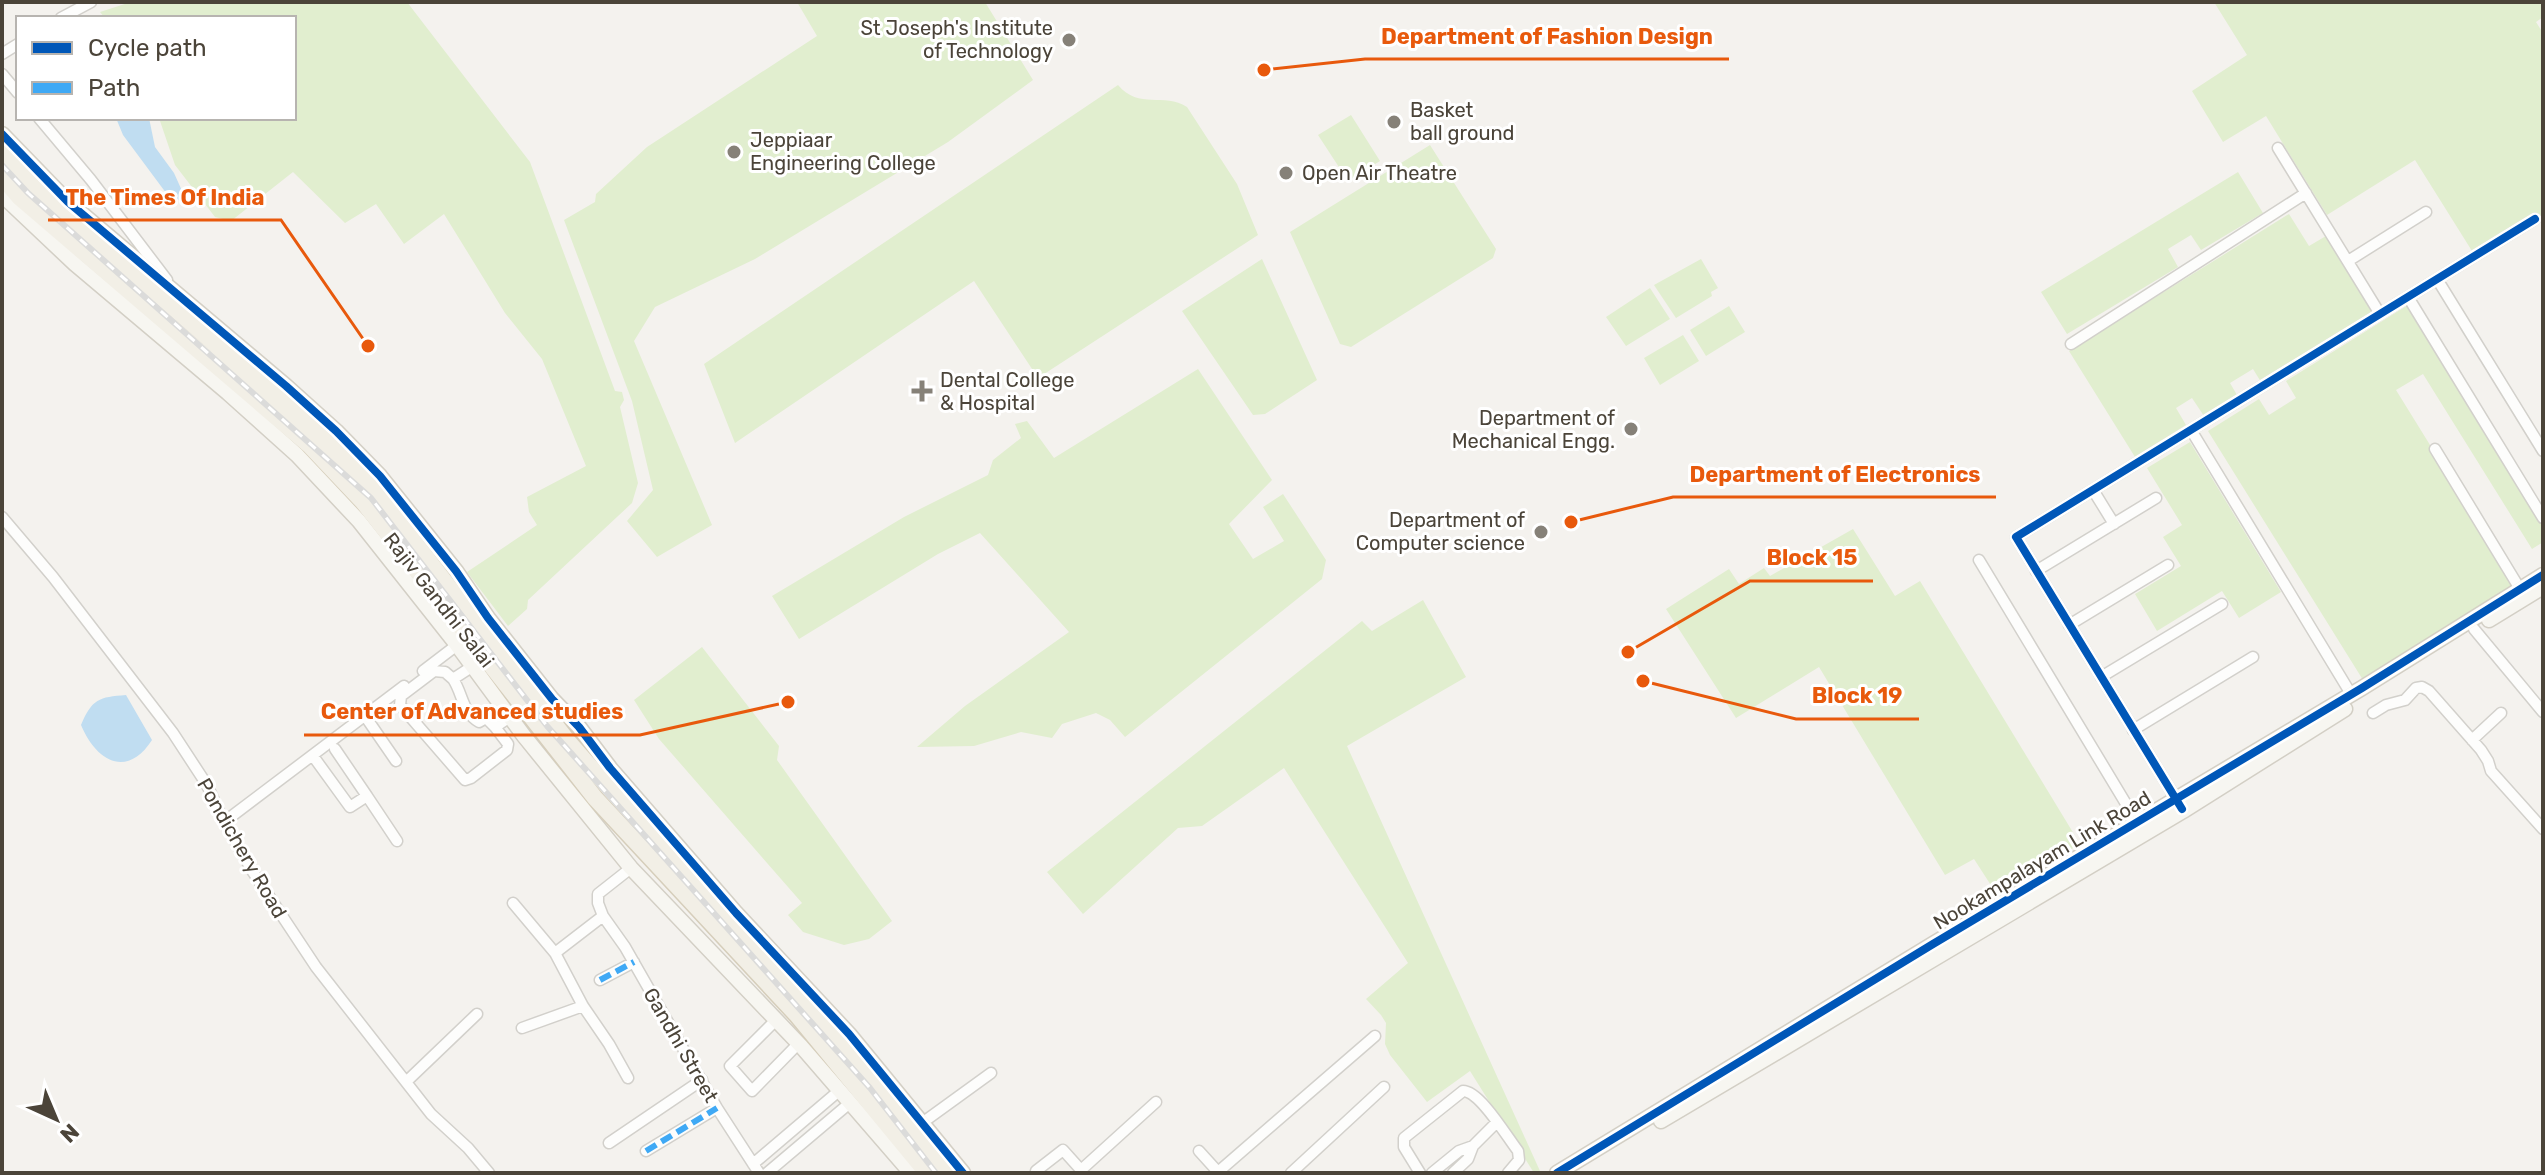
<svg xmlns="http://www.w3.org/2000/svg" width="2545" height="1175" font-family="Rubik,sans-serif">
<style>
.green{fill:#e1eecf}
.water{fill:#c0ddf1}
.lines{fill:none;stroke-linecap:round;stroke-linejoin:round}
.street-casing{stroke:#d2d0cb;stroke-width:13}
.secondary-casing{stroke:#d3cfc5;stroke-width:17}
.primary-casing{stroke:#d6cebb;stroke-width:19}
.street{stroke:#fdfdfc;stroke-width:10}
.secondary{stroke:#f7f6f1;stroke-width:14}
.primary{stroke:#f2efe6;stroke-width:16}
.rail-casing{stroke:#dbdbda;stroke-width:6}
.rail{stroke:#fff;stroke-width:3;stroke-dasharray:9;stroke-linecap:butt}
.quiet{stroke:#3fa9f5;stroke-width:6;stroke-dasharray:12 6;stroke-linecap:butt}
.cycleway-casing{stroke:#fff;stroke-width:13}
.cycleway{stroke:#0057b8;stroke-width:8}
.poi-dot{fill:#868178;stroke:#fff;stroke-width:3}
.labels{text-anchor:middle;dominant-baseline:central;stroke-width:6;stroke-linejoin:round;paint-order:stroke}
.poi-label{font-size:20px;fill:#4b4439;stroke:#fff;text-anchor:start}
.street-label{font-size:20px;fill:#4b4439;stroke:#fff}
.leader{fill:none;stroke:#e8590c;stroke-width:3}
.callout-dot{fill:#e8590c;stroke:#fff;stroke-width:3}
.callout-label{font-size:22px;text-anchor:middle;font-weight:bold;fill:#e8590c;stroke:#fff;stroke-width:6;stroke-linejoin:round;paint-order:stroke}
</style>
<rect width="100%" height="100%" fill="#f4f2ee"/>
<!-- green -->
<path class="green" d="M131,2H407L530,162L615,391L622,392L624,400L620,407L638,483L632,503L528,600L527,609L508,626L467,572L537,525L529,512L527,497L586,466L542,359L505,313L444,214L404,244L376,204L345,223L293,172L231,221L215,217L175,165L159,118H294V18H105L100,12Z
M797,2H985L1033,80L948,142L755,259L655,307L634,341L712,525L657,557L627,521L653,490L632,401L564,220L595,202L596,194L647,147L817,36Z
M2214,2H2543V17L2536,22L2543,33V226L2535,214L2472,251L2415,160L2327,215L2266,116L2223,142L2192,91L2247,55Z
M1118,85C1139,110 1164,92 1187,107L1237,184L1258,235L1038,378L974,281L735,443L704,364Z
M1351,115L1380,161L1348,181L1318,135Z
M1430,145L1496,249L1493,258L1351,347L1340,344L1290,232Z
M2238,172L2263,213L2201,250L2191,235L2168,249L2178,267L2067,334L2041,292Z
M2289,214L2309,246L2326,236L2373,312L2261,382L2253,369L2230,383L2237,395L2204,416L2192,398L2176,408L2186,425L2135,457L2069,351Z
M1262,259L1317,380L1265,414L1253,415L1182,311Z
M1701,259L1718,288L1711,292L1712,296L1676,318L1654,285Z
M1650,288L1670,319L1626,346L1606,317Z
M2408,305L2543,523V542L2532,549L2423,374L2396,390L2516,584L2363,680L2208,431L2259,399L2269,415L2296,398L2286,381Z
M1729,306L1745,332L1706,356L1690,330Z
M1683,335L1699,361L1660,385L1644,358Z
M1198,369L1272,480L1229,524L1253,559L1284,541L1263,507L1283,494L1326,560L1322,579L1125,737L1110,720L1096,713L1062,724L1052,738L1021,732L974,746L917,747L965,706L1069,632L980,533L938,554L799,639L772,596L904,517L988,475L993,460L1021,438L1015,424L1027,421L1054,458Z
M2190,442L2281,592L2239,618L2222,591L2157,631L2135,594L2181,566L2163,537L2182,525L2147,468Z
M1853,529L1895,596L1920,581L2080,844L1996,893L1974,859L1945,875L1819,667L1736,718L1666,609L1729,569L1739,584L1764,568L1770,576Z
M1423,600L1466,677L1347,746L1540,1171L1534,1173L1470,1071L1427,1102L1390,1055L1385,1044L1386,1023L1381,1015L1366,999L1408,963L1284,768L1202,826L1178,828L1083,914L1047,872L1362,621L1372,631Z
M702,647L779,746L777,760L892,921L869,939L844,945L803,932L788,915L802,903L659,739L634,700Z"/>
<!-- water -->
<path class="water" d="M116,118H149L155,147L174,173L183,193L175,205L123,135Z
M126,695L152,740C127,779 96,761 81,725C92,699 99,697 126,695Z"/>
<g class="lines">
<defs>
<path id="street" d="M61,18L91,2
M2,54L18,44
M2,74L18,93
M39,118L91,180L167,280
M2278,148L2380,314
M2348,261L2426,212
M2437,279L2543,451
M2408,297L2543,518
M2071,344L2306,193
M2191,430L2351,694
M2435,449L2520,589
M2093,490L2114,524
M2,517L53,577L173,733L207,785L224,822L253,872L316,967L431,1114L468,1148L489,1173
M1979,560L2137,822
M2036,571L2156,498
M2069,625L2168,565
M2474,629L2543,712
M473,666L453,679L445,672L434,671L401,696L400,705L465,780L471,778L507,750L508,744L495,727L510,717
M423,671L457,645
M2101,677L2222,604
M453,679C463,694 462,712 479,722L486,718L495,727
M2373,713L2386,705L2405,700L2416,688L2422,687L2429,691L2481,750L2488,761L2491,771L2543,829
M365,716L396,761
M2133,730L2253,657
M2472,740L2501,713
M335,749L367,796
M313,756L350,807L367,796L397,841
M2179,804L2016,537L2535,219
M224,822L404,686
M631,868L598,894V903L603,916L625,947L717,1108L759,1173
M513,903L555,953L583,1006L609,1044L628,1078
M555,953L603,916
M600,980L634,962
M777,1019L730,1066L752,1091L799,1043
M522,1028L583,1006
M407,1081L477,1014
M922,1123L991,1073
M609,1143L702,1080
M1473,1146L1496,1123
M646,1151L717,1108
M1199,1151L1219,1173
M753,1164L840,1090
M1036,1171L1063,1150L1081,1170L1156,1102
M1218,1172L1375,1036
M767,1173L851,1102
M1291,1173L1384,1087
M1420,1173L1404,1147V1138L1463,1091C1480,1091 1507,1137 1518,1151L1519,1160L1508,1173
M1432,1173L1459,1151L1473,1146L1468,1159L1453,1173"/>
<path id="secondary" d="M2,134L68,202L286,386L336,431L380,476L456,571L488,618L552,699L579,727L610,768L736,913L849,1034L963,1173
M2,195L75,264L228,393L297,455L359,521L457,645L524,736L631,868L801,1046L911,1173
M2489,620L2543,587
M1661,1121L2183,811L2345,709
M1557,1173L1933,944L2362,688L2543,575"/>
<path id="primary" d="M2,151L32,186L321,435L375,491L566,739L608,787L808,1003L948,1173
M2,177L20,198L310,446L363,502L595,798L796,1014L927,1173"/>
</defs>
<!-- street casing -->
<use href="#street" class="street-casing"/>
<!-- secondary casing -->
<use href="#secondary" class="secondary-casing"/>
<!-- primary casing -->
<use href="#primary" class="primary-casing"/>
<!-- street -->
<use href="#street" class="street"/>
<!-- secondary -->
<use href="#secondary" class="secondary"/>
<!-- primary -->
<use href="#primary" class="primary"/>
<defs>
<path id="rail" d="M2,165L28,193L371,498L547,726L870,1088L936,1173"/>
</defs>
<!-- rail casing -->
<use href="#rail" class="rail-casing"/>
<!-- rail -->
<use href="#rail" class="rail"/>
<!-- quiet -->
<path class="quiet" d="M600,980L634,962
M646,1151L717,1108"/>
<defs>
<path id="cycleway" d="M2,134L68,202L286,386L336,431L380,476L456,571L488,618L552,699L579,727L610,768L736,913L849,1034L963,1173
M2182,809L2016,537L2535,219
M1557,1173L1933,944L2362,688L2543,575"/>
</defs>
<!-- cycleway casing -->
<use href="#cycleway" class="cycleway-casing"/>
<!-- cycleway -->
<use href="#cycleway" class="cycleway"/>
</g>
<!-- markers -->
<g class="poi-dot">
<circle cx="1069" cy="40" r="8"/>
<circle cx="1394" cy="122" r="8"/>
<circle cx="734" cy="152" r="8"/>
<circle cx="1286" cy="173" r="8"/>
<path d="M918 379h8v8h8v8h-8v8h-8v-8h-8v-8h8z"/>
<circle cx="1631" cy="429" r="8"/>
<circle cx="1541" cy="532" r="8"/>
</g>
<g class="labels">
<!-- poi labels -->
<g class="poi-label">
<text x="1053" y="28" text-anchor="end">St Joseph's Institute<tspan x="1053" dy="23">of Technology</tspan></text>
<text x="1410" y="110">Basket<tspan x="1410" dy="23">ball ground</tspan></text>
<text x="750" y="140">Jeppiaar<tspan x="750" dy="23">Engineering College</tspan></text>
<text x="1302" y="173">Open Air Theatre</text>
<text x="940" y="380">Dental College<tspan x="940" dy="23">&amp; Hospital</tspan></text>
<text x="1615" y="418" text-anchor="end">Department of<tspan x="1615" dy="23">Mechanical Engg.</tspan></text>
<text x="1525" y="520" text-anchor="end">Department of<tspan x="1525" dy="23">Computer science</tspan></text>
</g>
<!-- street labels -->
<g class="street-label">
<text transform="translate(439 600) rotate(52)">Rajiv Gandhi Salai</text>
<text transform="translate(242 848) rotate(60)">Pondichery Road</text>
<text transform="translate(2042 860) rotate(-31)">Nookampalayam Link Road</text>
<text transform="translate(681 1045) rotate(60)">Gandhi Street</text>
</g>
</g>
<!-- callouts -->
<path class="leader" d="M1264 70L1365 59H1729M368 346L281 220H48M1571 522L1673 497H1996M1628 652L1750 581H1873M1643 681L1796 719H1919M788 702L640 735H304"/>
<g class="callout-dot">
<circle cx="1264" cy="70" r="8"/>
<circle cx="368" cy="346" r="8"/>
<circle cx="1571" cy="522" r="8"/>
<circle cx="1628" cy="652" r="8"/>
<circle cx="1643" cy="681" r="8"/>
<circle cx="788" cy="702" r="8"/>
</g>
<g class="callout-label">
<text x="1547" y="44">Department of Fashion Design</text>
<text x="165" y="205">The Times Of India</text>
<text x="1835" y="482">Department of Electronics</text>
<text x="1812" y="565">Block 15</text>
<text x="1857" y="703">Block 19</text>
<text x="472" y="719">Center of Advanced studies</text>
</g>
<!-- border -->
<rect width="2545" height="1175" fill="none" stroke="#4b4439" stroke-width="8"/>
<!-- legend -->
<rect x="16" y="16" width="280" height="104" fill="#ffffff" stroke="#b7b4b0" stroke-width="2"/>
<rect x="32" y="42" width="40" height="12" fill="#0057b8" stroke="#b7b4b0" stroke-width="2"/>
<text x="88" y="56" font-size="24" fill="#4b4439">Cycle path</text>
<rect x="32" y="82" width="40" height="12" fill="#3fa9f5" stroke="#b7b4b0" stroke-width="2"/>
<text x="88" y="96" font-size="24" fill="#4b4439">Path</text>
<!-- north arrow -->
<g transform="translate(56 1119) rotate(136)" stroke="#ffffff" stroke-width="6" paint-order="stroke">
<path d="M0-6L14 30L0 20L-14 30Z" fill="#4b4439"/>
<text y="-12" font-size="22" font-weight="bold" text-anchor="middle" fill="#4b4439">N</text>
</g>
</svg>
